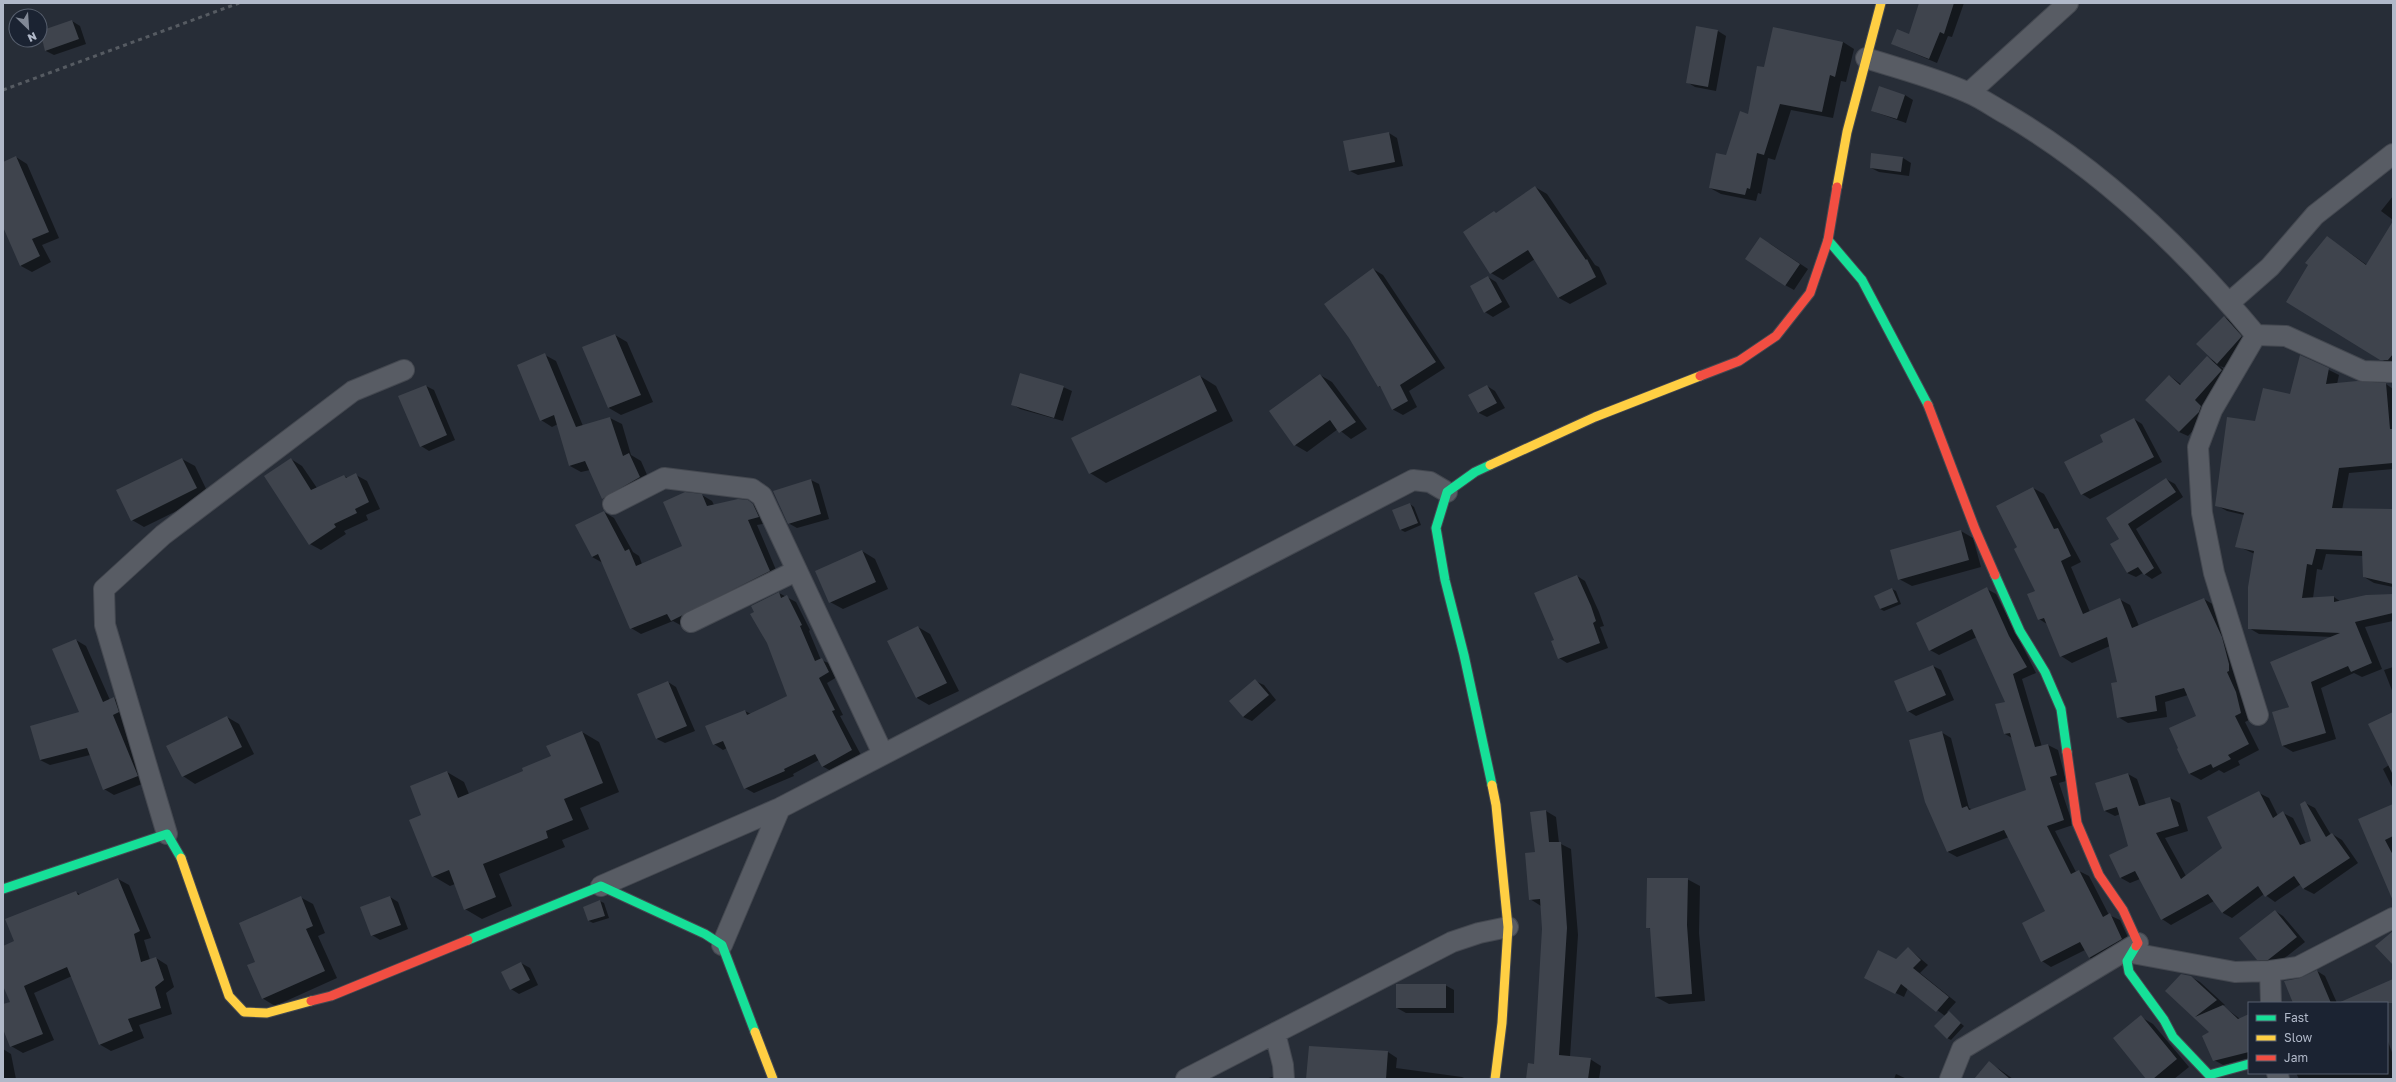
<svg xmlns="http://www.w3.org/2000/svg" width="2396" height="1082" font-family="'Golos Text',sans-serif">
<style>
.shadow{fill:#0007}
.building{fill:#3f444d}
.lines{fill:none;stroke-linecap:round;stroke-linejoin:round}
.street-casing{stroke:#444850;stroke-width:22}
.fast-casing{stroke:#444850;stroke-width:11}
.slow-casing{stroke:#444850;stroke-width:11}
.jam-casing{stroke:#444850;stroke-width:11}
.street{stroke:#585c64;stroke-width:20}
.fast{stroke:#16e098;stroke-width:9}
.slow{stroke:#ffcf43;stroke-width:9}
.jam{stroke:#f24e42;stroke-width:9}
.rail{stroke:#565b62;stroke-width:3;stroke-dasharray:4 4;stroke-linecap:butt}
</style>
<rect width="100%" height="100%" fill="#272d37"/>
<!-- shadow -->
<path class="shadow" d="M1920,3H1964L1952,37L1948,36L1937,63L1892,44L1910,35Z
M72,21L80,26L86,44L54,55L46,51L40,33Z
M1697,28L1718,31L1726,36L1716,91L1695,87L1687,82Z
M1843,42L1854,49L1846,82L1841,81L1833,118L1791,110L1775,160L1768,158L1761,194L1758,193L1756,201L1721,194L1710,188L1749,115L1765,69Z
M1905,95L1913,100L1906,123L1872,111Z
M1389,133L1397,138L1403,166L1358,175L1350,171Z
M16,157L27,164L59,238L42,245L51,262L32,272L21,266L3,224V164Z
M1903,158L1911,163L1909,176L1879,172L1871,168Z
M1535,187L1547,194L1595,265L1599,267L1607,284L1570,304L1559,298L1535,259L1503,280L1491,273L1497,214Z
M2393,196V220L2381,211Z
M2393,223V366L2381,359L2327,237L2367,265Z
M1769,243L1808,269L1794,290L1785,285Z
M1373,269L1383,275L1445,368L1409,391L1417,407L1403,415L1392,409L1382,388L1378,386Z
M1488,277L1496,282L1510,307L1493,317L1485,312Z
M2224,317L2232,321L2250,341L2225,368L2220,366L2230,375L2203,405L2209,411L2207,416L2188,436L2179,432L2170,376L2182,385L2207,357L2214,361Z
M615,335L627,342L653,402L621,415L609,408Z
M545,355L556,361L583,426L610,418L622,424L631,455L641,461L651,484L614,505L603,498L590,470L581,472L570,466L558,424L552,427L541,420Z
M2301,356L2339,375L2337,384H2386L2393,389V469L2349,473L2342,510H2393V587L2374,583L2364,577L2363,556L2326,554L2322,570L2317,569L2313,598L2334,597L2341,602L2393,595V621L2365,627L2382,669L2362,677L2354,673L2321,688L2336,739L2293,752L2283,746L2273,712L2290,707L2332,637L2259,634L2249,628L2255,554L2237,546L2244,515L2227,511L2216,505L2255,422L2291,396Z
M1320,375L1332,382L1367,429L1351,439L1338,429L1307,452L1295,445Z
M1200,376L1216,386L1233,421L1106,483L1090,473Z
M426,386L434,390L455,440L429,451L421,446Z
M1487,386L1495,391L1505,408L1487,417L1479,413Z
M1063,387L1072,391L1063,421L1020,409L1012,404Z
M2134,419L2142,424L2162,462L2090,499L2082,494L2105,442Z
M182,459L195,466L209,495L144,527L132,520Z
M291,459L302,466L317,488L344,476L348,478L356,475L367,481L380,509L366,515L368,520L344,531L346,534L321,550L310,544Z
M2166,479L2175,484L2183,497L2136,529L2162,573L2152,579L2143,573L2136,577L2127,573L2121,539L2107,518Z
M811,480L819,484L829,519L797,528L788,523Z
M2033,488L2044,494L2081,562L2071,567L2090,612L2119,599L2130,605L2139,626L2204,599L2214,605L2251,719L2245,722L2259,750L2238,761L2240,765L2224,773L2219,770L2201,780L2190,774L2178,750L2198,716L2188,695L2165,702L2167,717L2128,723L2118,717V682L2110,646L2072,663L2061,656L2047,624L2039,619L2036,591L2018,548Z
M702,495L712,501L714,505L747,501L758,507L769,523L757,525L779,577L682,626L673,621L641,634L631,628L603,563L592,557L604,512L614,518L633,552L639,556L642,564L683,546Z
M1410,504L1414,507L1421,525L1405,532L1401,530L1393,511Z
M1961,531L1973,538L1981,567L1912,586L1899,579Z
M862,551L875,559L888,589L843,609L830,602Z
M1577,576L1585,581L1599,612L1604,626L1600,627L1608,648L1567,663L1559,658L1555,641Z
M1892,589L1896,591L1901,604L1884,611L1880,609Z
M1987,589L1996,594L2036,673L2022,679L2042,747L2048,745L2058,750L2066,781L2059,783L2073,825L2055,831L2076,872L2079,871L2089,876L2109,915L2120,920L2131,944L2099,963L2090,958L2085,950L2051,967L2042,961L2047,912L2009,837L1957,857L1948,852L1941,732L1951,738L1969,808L1973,810L2027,791L2012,738L2005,734L2006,702L1977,637L1939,655L1930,650Z
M779,593L796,602L810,630L809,631L821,660L831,664L837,677L827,683L843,715L840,716L861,755L831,771L822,766L819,760L793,774L794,776L754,793L745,788L727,748L723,750L714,744L745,711L751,714L788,696Z
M918,627L930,634L959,691L929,705L917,698Z
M76,640L86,646L110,700L114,698L124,704L128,718L123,720L147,782L114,795L104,789L90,755L50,765L40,760L80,713Z
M1933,666L1941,670L1954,700L1916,716L1908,711Z
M2393,667V693L2384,670Z
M1255,681L1264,685L1276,700L1252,721L1243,717Z
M668,682L676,687L695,731L665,743L657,739Z
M2393,713V789L2383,769L2389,765Z
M227,717L239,724L254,754L195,784L183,776Z
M582,732L599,742L619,792L580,808L589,829L562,840L565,847L499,874L512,906L482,919L465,909L455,884L450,886L433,876L423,815L447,772L464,782L469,794L525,772L552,757Z
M2128,774L2137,779L2146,805L2170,798L2180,803L2188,831L2165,838L2186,876L2223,849L2259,793L2269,798L2278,816L2283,813L2293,818L2306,844L2312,841L2305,803L2315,808L2331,835L2332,834L2342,840L2358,863L2314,894L2304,889L2301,884L2275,902L2264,894L2232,918L2223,913L2214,901L2171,925L2162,919L2140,879L2130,883L2121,878L2130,846L2120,814L2115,816L2105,811Z
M2393,805V892L2359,819Z
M1546,811L1556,817L1559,843L1571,849L1578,935L1570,1057L1590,1059L1601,1066L1599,1079H1527L1535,1065L1543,929L1541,906L1530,899Z
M118,879L129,885L151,938L144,940L150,960L156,958L167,965L174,987L166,993L172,1014L139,1025L144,1038L111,1051L99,1044L72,976L34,993L54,1040L23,1053L11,1046L3,1026V1005L11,1002L3,984V947L16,942L76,892L81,895Z
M1687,879L1700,886L1699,933L1705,1001L1669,1004L1656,997L1651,929L1647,927Z
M300,897L313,904L325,933L318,936L337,978L275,1006L262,998L256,962Z
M390,897L398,902L408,929L380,940L372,935Z
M600,901L604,903L609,918L593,923L589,921L585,907Z
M2275,911L2283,916L2305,942L2277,964H2266L2257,959Z
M1908,948L1928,965L1920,973L1956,1002L1947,1012L1964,1026L1951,1040L1947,1038L1945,1016L1908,988L1904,997L1873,982Z
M521,963L530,968L538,985L519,994L511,989Z
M2317,971L2325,976L2337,1003H2294L2300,979Z
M2191,977L2200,982L2225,1005L2223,1006L2240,1019L2249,1017V1058L2223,1065L2214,1060L2211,1033L2166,991Z
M1445,985L1454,990V1013H1406L1397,1008Z
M2141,1017L2153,1024L2189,1067L2174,1079H2148Z
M2387,1039L2393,1055V1079H2299L2296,1073H2387Z
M3,1049L11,1054L16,1079H3Z
M1388,1052L1397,1058L1396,1068L1462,1077L1466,1079H1307Z
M1989,1063L1999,1069L2013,1079H1975Z
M1896,1074L1907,1079H1894Z
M1272,1077L1275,1079H1265Z"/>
<!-- building -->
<path class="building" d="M1919,3H1954L1944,34L1940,32L1929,59L1891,44L1897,29L1909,34Z
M72,20L79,39L45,51L40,31Z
M1696,26L1718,30L1708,87L1686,83Z
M1773,27L1843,42L1835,77L1830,75L1822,112L1780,104L1764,155L1757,153L1750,189L1747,188L1745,195L1709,188L1716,153L1726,155L1740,111L1748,114L1757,66L1764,67Z
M1879,86L1905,95L1897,119L1871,111Z
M1389,132L1395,162L1349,171L1343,141Z
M1871,153L1903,157L1901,172L1870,168Z
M16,156L49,232L32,239L40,256L20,266L3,227V162Z
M1535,186L1586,260L1587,259L1596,277L1558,298L1528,250L1490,274L1463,232L1494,211L1496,213Z
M2393,221V354L2388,360H2380L2286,302L2308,265L2305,263L2327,236L2366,265Z
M1760,237L1800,264L1785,286L1745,259Z
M1373,268L1436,362L1400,385L1408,401L1392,410L1380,386L1378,387L1349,338L1324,304Z
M1488,276L1502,302L1484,313L1470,286Z
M2224,316L2242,336L2217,364L2196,344Z
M615,334L641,395L608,408L582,347Z
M545,353L576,427L610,417L623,456L629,453L640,477L602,499L585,461L569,466L554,415L540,421L517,365Z
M2300,355L2329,368L2326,384L2357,381L2386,383L2390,429H2393V463L2339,468L2332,508L2393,509V584L2363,577L2362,551L2316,549L2312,565L2307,564L2302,598L2334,596V602L2366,595L2393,594V613L2355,622L2372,663L2351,672L2348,666L2311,682L2326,733L2282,746L2272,712L2289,707L2270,662L2340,633L2248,629V587L2254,551L2235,547L2244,513L2215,506L2227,417L2255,421L2263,388L2290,394Z
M2207,356L2222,370L2195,400L2201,406L2199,412L2179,432L2145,400L2169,375L2180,385Z
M1020,373L1064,386L1054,418L1011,405Z
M1320,374L1356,422L1339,433L1330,420L1294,446L1269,411Z
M1200,375L1217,411L1089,474L1071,438Z
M426,385L447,435L420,447L398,396Z
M1487,385L1497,403L1478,413L1468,395Z
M2134,418L2154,457L2081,495L2064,462L2103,442L2100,435Z
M182,458L197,488L131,521L116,490Z
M291,458L311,490L344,475L346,478L356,473L369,502L355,509L357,513L334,524L336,527L309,545L264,476Z
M2166,478L2176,492L2128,524L2154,568L2144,575L2138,567L2127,573L2110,544L2119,539L2106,518Z
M811,479L821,514L788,524L773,491Z
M2033,487L2054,529L2058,528L2071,556L2061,561L2083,614L2120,598L2132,628L2204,598L2222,637L2229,664V671L2227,672L2236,692L2241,713L2235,716L2249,744L2228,755L2231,759L2213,768L2211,764L2189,774L2177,749L2178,748L2169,728L2196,716L2184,688L2155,696L2157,711L2117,718L2111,683L2117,682L2107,637L2060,657L2044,618L2038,620L2027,594L2035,591L2014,549L2017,547L1996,506Z
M685,492L702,494L707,506L738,499L748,500L753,504L759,517L748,520L770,571L671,621L667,614L630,629L598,554L592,557L575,525L604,511L625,551L629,549L636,566L682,546L663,502Z
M1410,503L1418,523L1400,530L1392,510Z
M1961,530L1969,560L1898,580L1890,550Z
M862,550L876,582L829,603L815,571Z
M1577,575L1591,606L1596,621L1593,623L1600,643L1558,659L1551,641L1554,640L1534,593Z
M1987,587L2009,636L2027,667L2013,674L2035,747L2048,744L2057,775L2050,777L2064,820L2047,826L2071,874L2079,870L2103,917L2110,913L2122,939L2089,958L2080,942L2041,962L2022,923L2045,911L2004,830L1947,852L1925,802L1909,740L1942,731L1962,808L1967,806L1969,810L2026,790L2010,733L2004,734L1995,704L2005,702L1972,629L1929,651L1916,623Z
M1892,588L1898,602L1880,609L1874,596Z
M779,592L781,598L787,595L802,625L800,626L815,661L822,658L829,672L819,678L835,710L832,711L852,750L822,767L815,754L784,769L785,771L744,789L723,741L713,745L705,726L745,710L747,715L787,696L767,643L750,614L754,612L751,606Z
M918,626L947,683L916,698L887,641Z
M76,639L103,702L114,697L119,712L113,715L138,776L103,790L87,748L40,760L30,726L79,712L52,649Z
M1933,665L1946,695L1907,712L1894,681Z
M1255,679L1269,695L1243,717L1229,701Z
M668,681L687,726L656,739L637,694Z
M2393,712V775L2368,724Z
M227,716L242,747L182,777L166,746Z
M582,731L603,783L564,799L573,820L546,831L548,838L483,864L496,897L464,910L449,870L432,877L409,820L421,815L410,786L447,771L458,798L523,771L522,768L551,756L546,746Z
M2128,773L2139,806L2170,797L2179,826L2156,833L2181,879L2222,848L2207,817L2259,791L2273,818L2283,811L2300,845L2311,841L2300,804L2305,801L2326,837L2332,833L2350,858L2303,889L2294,876L2265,897L2258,886L2222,913L2208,894L2161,920L2135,871L2120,878L2109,855L2128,846L2117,807L2104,811L2095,783Z
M2393,804V836L2385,840L2393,855V901L2358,819Z
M1546,810L1549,842H1561L1567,928L1559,1055L1591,1058L1588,1079H1526L1528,1063L1534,1064L1542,929L1540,899L1529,900L1525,853L1535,852L1530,812Z
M118,878L140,931L134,934L141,962L156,957L164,980L155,987L161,1008L128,1019L133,1031L99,1045L67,967L24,986L43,1034L10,1047L3,1029V1004L10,1002L3,986V946L14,941L5,919L76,891L78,895Z
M1647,878H1688L1687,925L1692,994L1655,997L1650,928H1646Z
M301,896L313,926L306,929L325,971L262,999L247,965L255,962L239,923Z
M390,896L401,925L371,936L360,907Z
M600,900L605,916L588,921L583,907Z
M2275,910L2297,937L2268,960H2257L2239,938Z
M2393,931V965L2375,946Z
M1908,947L1921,960L1913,968L1949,997L1936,1012L1901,984L1895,994L1864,978L1878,950L1896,959Z
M521,962L530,980L510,990L501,972Z
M2317,970L2331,1003H2293L2284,981L2300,978Z
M2181,974L2191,976L2217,1000L2195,1017L2223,1005L2238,1019L2249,1014V1052L2213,1061L2202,1036L2209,1032L2165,991Z
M2393,979V1003H2338Z
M1396,984H1446V1008H1396Z
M1949,1011L1961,1023L1947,1039L1934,1026Z
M2141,1015L2177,1059L2153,1079H2146L2113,1038Z
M1309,1046L1388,1051L1386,1079H1306Z
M1989,1061L2010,1079H1974Z"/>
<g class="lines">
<defs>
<path id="street" d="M1866,58C1900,69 1936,78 1969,93C1983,99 1995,108 2008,115C2103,171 2186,251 2256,335L2286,336L2363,371L2393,372
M1969,93L2068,3
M2229,303L2270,267L2315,215L2393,154
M2256,335L2212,410L2198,447L2202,513L2214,573L2258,715
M613,504L664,478L752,489L762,496L883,754
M691,622L796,571
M167,834L105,625L104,589L163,535L353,391L404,370
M601,886L780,808L1413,480L1430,482L1447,492
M722,945L780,808
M2132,953L2235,972L2270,971L2298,967L2393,918
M2270,971L2271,1003
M1275,1033L1283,1065L1284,1079
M2277,1073L2279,1079
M1186,1079L1452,942L1479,933L1508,927
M1950,1079L1962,1049L2138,943"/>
<path id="fast" d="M1828,240L1862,280L1928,405
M1490,465L1475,472L1447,492L1436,528L1445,580L1464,655L1492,785
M1995,575L2020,631L2045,672L2061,709L2067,752
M3,889L167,834L181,858
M468,940L601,886L705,934L722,945L755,1032
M2136,946L2127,961L2129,972L2164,1020L2173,1037L2209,1075L2249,1064"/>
<path id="slow" d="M1837,187L1847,132L1881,3
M1490,465L1595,417L1700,376
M1492,785L1496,805L1508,927L1502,1023L1495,1079
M181,858L229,996L244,1012L267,1013L311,1001
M755,1032L773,1079"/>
<path id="jam" d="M1700,376L1739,361L1776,336L1810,293L1828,240L1837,187
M1928,405L1975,529L1995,575
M2067,752L2077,823L2099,875L2123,910L2138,943L2136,946
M311,1001L331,996L468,940"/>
</defs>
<!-- street casing -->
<use href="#street" class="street-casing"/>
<!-- fast casing -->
<use href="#fast" class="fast-casing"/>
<!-- slow casing -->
<use href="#slow" class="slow-casing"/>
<!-- jam casing -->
<use href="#jam" class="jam-casing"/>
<!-- street -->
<use href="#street" class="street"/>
<!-- fast -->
<use href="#fast" class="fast"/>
<!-- slow -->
<use href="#slow" class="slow"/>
<!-- jam -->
<use href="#jam" class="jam"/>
<!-- rail -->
<path class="rail" d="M3,90L239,3"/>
</g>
<!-- border -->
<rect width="2396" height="1082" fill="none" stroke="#b1b9c9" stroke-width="8"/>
<!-- legend -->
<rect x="2248" y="1002" width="140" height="72" fill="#1b2332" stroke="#575f6e"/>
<rect x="2256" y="1015" width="20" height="6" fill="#16e098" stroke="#575f6e"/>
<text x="2284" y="1022" font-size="12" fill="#b1b9c9">Fast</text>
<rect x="2256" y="1035" width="20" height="6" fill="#ffcf43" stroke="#575f6e"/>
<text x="2284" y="1042" font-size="12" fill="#b1b9c9">Slow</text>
<rect x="2256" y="1055" width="20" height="6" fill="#f24e42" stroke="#575f6e"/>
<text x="2284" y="1062" font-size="12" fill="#b1b9c9">Jam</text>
<!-- north arrow -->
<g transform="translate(28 28) rotate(155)"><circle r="19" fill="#1b2332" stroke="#575f6e"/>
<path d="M0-3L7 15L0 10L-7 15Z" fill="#818896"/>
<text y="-6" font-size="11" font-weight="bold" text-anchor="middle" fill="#b1b9c9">N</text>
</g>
</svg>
